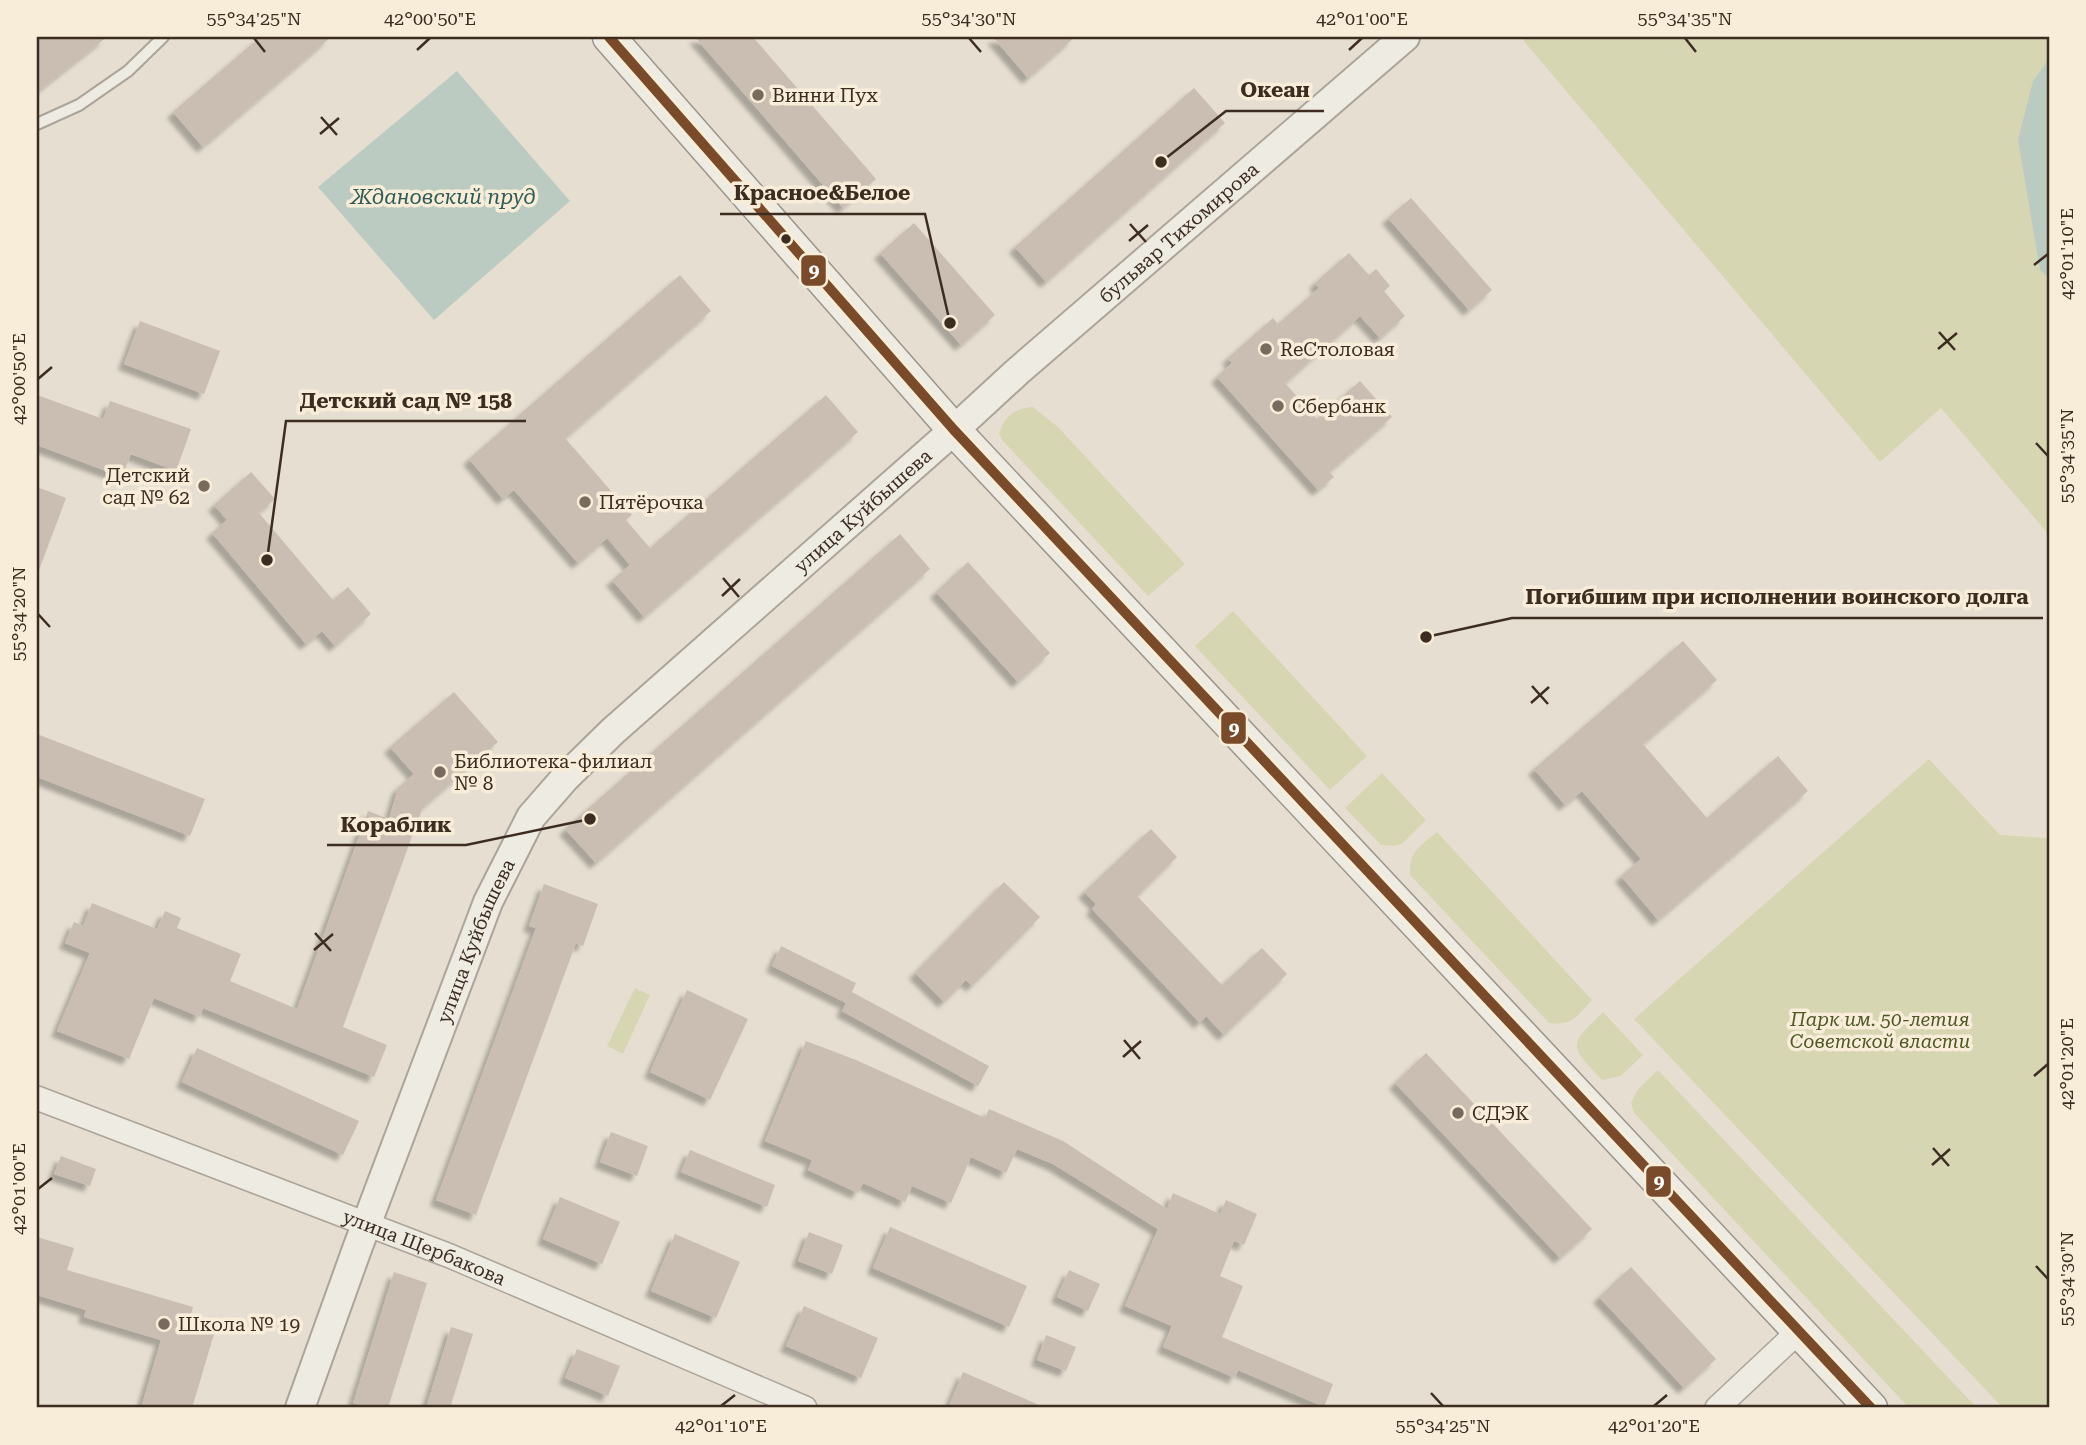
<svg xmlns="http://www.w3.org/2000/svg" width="2086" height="1445" font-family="'Roboto Serif',serif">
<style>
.green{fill:#d7d6b3}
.water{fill:#bbcbc2}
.building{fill:#cabdb1;filter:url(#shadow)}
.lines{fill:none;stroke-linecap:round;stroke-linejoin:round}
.service-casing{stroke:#aca499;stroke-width:14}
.minor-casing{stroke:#aca499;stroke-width:26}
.tertiary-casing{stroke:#aca499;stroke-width:32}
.secondary-casing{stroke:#9c9489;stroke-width:35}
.service{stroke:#eeebe3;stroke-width:10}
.minor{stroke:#eeebe3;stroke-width:23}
.tertiary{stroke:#eeebe3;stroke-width:28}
.secondary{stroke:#eeebe3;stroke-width:32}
.bus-1-casing{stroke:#f7edd8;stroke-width:16}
.bus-1{stroke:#7a4b2a;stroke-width:10}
.ticks{fill:none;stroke:#3c2d20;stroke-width:2.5}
.poi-dot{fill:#786b5e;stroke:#f7edd8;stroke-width:2.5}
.bus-dot{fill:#3c2d20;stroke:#f7edd8;stroke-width:2.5}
.labels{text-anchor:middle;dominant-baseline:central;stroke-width:7;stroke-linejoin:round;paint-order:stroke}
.poi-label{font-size:19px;fill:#3c2d20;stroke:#f7edd8;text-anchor:start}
.street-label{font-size:19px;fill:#3c2d20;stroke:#f7edd8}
.park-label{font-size:19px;font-style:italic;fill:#4e5926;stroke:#f7edd8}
.water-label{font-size:21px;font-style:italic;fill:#2f5c58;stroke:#f7edd8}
.leader{fill:none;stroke:#3c2d20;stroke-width:2.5}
.callout-dot{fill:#3c2d20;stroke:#f7edd8;stroke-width:2.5}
.callout-label{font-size:21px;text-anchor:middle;font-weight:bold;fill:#3c2d20;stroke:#f7edd8;stroke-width:7;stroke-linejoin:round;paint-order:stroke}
.line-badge{stroke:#f7edd8;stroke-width:2.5}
.badge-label{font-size:19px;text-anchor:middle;font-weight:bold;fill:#fff}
.neatline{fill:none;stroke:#3c2d20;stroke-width:2.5}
.ticks-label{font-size:18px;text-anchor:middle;fill:#3c2d20}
</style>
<defs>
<filter id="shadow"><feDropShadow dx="-6" dy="6" stdDeviation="2" flood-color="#0004"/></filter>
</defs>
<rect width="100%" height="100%" fill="#e6dfd1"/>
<!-- green -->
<path class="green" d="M1527,37H2049V535L1941,408L1880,462L1523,40Z
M1033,407L1058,427L1185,564L1148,596L1002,440L999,433C1005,416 1015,408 1033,407Z
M1233,611L1367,756L1330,790L1195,646Z
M1929,759L2000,835L2049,838V1408H2003L1634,1019Z
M1382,773L1426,820L1402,844L1394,846L1381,845L1345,808Z
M1437,832L1592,1000C1577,1016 1573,1026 1549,1023L1410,875C1409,851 1420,846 1437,832Z
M635,988L650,995L623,1054L607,1046Z
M1603,1012L1643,1055L1621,1076L1602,1080C1569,1044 1567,1047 1603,1012Z
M1658,1070L1977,1408H1909L1634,1113L1631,1103L1638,1089Z"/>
<!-- water -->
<path class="water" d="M2049,59V278L2040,270L2018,140L2033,81Z
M457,71L570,201L434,320L318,187Z"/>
<!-- building -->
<path class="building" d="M37,37H107L37,92Z
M260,37H331L203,147L173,112Z
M695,37H753L876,179L843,208Z
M993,37H1075L1028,78Z
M1194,88L1225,123L1046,282L1015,247Z
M1411,198L1492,290L1469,310L1388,218Z
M914,223L995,315L961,345L880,253Z
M1349,253L1369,275L1376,269L1390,286L1384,291L1405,316L1380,338L1360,316L1285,383L1317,419L1360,381L1392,417L1329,472L1334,477L1318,490L1217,377L1232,363L1228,358L1273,318L1278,324L1319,288L1315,283Z
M680,275L711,311L565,438L632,515L626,520L650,548L826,395L858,432L644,617L612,580L630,565L607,538L578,563L514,490L503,499L469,459Z
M140,321L220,351L204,394L124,364Z
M37,395L103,419L110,401L191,429L176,471L131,454L122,477L37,445Z
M251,472L275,499L259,513L333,600L348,587L371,614L335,646L322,631L306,644L212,533L227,520L214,505Z
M37,487L66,498L39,570L37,569Z
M900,534L930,569L596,863L565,829Z
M968,562L1050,653L1018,682L936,592Z
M1683,641L1717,680L1643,744L1707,818L1778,756L1808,791L1658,920L1621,876L1641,859L1582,791L1565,805L1534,769Z
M454,692L498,742L423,807L415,828L343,1027L387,1045L374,1077L203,1008L200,1017L154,998L129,1059L57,1031L90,953L65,943L74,922L83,926L92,903L157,929L165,911L181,918L177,928L241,954L230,981L297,1009L368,811L389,819L398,788L414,774L390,747Z
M37,734L205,799L190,836L37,777Z
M1151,829L1177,857L1137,896L1222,985L1262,948L1287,974L1224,1035L1206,1016L1200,1023L1092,909L1096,904L1084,892Z
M1004,882L1040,917L972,986L966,980L944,1002L915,973Z
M544,884L598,904L583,946L576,943L476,1215L436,1200L536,928L529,926Z
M781,946L856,983L852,992L989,1066L978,1086L842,1011L846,1003L772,966Z
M687,990L748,1019L710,1100L650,1072Z
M806,1041L856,1060L985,1118L989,1109L1063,1141L1167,1209L1173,1193L1220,1214L1226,1200L1257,1214L1244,1245L1234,1241L1220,1276L1243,1286L1222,1337L1333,1384L1324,1407L1238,1370L1235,1378L1163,1347L1172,1326L1125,1306L1158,1229L1053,1164L1017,1149L1006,1173L971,1157L951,1203L912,1186L905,1202L863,1183L858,1193L808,1170L812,1160L765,1141Z
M197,1048L359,1121L343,1155L182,1082Z
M1426,1053L1592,1229L1560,1258L1395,1083Z
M611,1132L648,1146L637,1176L600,1162Z
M690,1150L775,1185L767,1207L681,1172Z
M61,1156L96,1169L90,1186L54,1174Z
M560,1197L620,1222L602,1264L543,1239Z
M890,1227L1027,1286L1009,1327L873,1268Z
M809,1232L843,1245L832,1274L798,1261Z
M675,1234L740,1262L716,1318L651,1291Z
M37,1237L74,1248L67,1270L193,1307L188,1326L214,1334L192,1408H141L161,1340L84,1317L86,1310L37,1295Z
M1631,1267L1716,1359L1684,1388L1599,1297Z
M1069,1270L1100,1284L1088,1311L1057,1297Z
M394,1272L427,1283L388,1408H370L353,1403Z
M804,1306L878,1338L861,1378L786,1346Z
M451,1327L473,1334L450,1408H426Z
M1046,1335L1076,1347L1066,1371L1037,1360Z
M577,1349L620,1366L608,1396L565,1378Z
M963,1372L1046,1408H948Z"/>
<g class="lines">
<defs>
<path id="service" d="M37,124L79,105L128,71L163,37"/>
<g id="minor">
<path id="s1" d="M37,1098L450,1256L805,1408"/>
<path d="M1717,1408L1799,1331"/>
</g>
<g id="tertiary">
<path id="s2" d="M300,1408L357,1249L488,902L531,817L565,778L613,731L954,430L1017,372L1405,37"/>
</g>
<path id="secondary" d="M609,37L954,430L1871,1408"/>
</defs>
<!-- service casing -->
<use href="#service" class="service-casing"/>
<!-- minor casing -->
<use href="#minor" class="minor-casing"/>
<!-- tertiary casing -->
<use href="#tertiary" class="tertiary-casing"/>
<!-- secondary casing -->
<use href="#secondary" class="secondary-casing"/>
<!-- service -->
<use href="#service" class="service"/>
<!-- minor -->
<use href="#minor" class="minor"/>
<!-- tertiary -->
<use href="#tertiary" class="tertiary"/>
<!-- secondary -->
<use href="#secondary" class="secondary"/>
<defs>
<path id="bus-1" d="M609,37L954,430L1871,1408"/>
</defs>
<!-- bus-1 casing -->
<use href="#bus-1" class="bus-1-casing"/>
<!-- bus-1 -->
<use href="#bus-1" class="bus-1"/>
</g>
<!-- ticks -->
<path class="ticks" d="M254,38L265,52M969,38L981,52M1685,38L1696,52M417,50L430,38M1349,50L1362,38M321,117L337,135M320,134L339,118M1130,224L1146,242M1129,241L1148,225M2034,265L2048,254M1939,332L1955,350M1938,349L1957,333M38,379L52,367M2036,443L2048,456M723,578L739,597M722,596L740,579M38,614L50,627M1532,686L1548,704M1531,703L1549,687M315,933L331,951M314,950L333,934M1124,1040L1140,1059M1123,1057L1141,1041M2034,1076L2048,1064M1933,1148L1949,1166M1932,1165L1950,1149M38,1189L52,1178M2036,1266L2048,1279M1431,1393L1443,1406M721,1406L735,1395M1654,1406L1667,1395"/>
<!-- markers -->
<g class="poi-dot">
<circle cx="758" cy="95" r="7"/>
<circle cx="1266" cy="349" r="7"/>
<circle cx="1278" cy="406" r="7"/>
<circle cx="204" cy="486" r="7"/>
<circle cx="585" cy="502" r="7"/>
<circle cx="440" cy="772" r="7"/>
<circle cx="1458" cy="1113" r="7"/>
<circle cx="164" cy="1324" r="7"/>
</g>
<circle class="bus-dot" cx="786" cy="239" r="6"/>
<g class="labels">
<!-- poi labels -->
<g class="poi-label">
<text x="772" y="95">Винни Пух</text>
<text x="1280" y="349">ReСтоловая</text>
<text x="1292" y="406">Сбербанк</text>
<text x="190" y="475" text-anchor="end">Детский<tspan x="190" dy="22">сад № 62</tspan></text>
<text x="599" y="502">Пятёрочка</text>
<text x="454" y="761">Библиотека-филиал<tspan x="454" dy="22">№ 8</tspan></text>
<text x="1472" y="1113">СДЭК</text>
<text x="178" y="1324">Школа № 19</text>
</g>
<!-- street labels -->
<g class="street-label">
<text stroke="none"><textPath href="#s2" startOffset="1508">бульвар Тихомирова</textPath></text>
<text stroke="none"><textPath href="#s2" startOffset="1087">улица Куйбышева</textPath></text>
<text stroke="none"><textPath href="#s2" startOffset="499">улица Куйбышева</textPath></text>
<text stroke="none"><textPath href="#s1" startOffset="415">улица Щербакова</textPath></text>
</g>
<!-- park labels -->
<g class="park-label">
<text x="1880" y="1019">Парк им. 50-летия<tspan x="1880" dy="22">Советской власти</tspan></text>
</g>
<!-- water labels -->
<g class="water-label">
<text x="443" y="197">Ждановский пруд</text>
</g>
</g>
<!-- callouts -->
<path class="leader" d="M1161 162L1226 111H1324M950 323L925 214H720M267 560L286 421H526M1426 637L1512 618H2043M590 819L466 845H327"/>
<g class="callout-dot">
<circle cx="1161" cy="162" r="7"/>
<circle cx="950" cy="323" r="7"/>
<circle cx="267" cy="560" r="7"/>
<circle cx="1426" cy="637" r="7"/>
<circle cx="590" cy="819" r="7"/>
</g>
<g class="callout-label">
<text x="1275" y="97">Океан</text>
<text x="822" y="200">Красное&amp;Белое</text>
<text x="406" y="408">Детский сад № 158</text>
<text x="1777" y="604">Погибшим при исполнении воинского долга</text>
<text x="396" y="832">Кораблик</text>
</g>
<g class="line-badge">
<rect x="800" y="254" width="27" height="33" rx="7" fill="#7a4b2a"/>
<rect x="1220" y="711" width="27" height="34" rx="7" fill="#7a4b2a"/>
<rect x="1645" y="1165" width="27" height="33" rx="7" fill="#7a4b2a"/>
</g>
<g class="badge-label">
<text x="814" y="277">9</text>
<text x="1234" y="735">9</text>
<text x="1659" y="1188">9</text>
</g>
<!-- border -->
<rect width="2086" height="1445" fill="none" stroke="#f7edd8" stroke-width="77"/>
<rect x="38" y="38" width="2010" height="1368" class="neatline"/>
<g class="ticks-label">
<text x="254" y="25">55°34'25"N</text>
<text x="430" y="25">42°00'50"E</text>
<text x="969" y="25">55°34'30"N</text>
<text x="1362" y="25">42°01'00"E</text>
<text x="1685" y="25">55°34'35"N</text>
<text transform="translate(2067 254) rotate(-90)" y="6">42°01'10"E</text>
<text transform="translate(19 379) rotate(-90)" y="6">42°00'50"E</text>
<text transform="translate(2067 456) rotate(-90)" y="6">55°34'35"N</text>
<text transform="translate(19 614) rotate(-90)" y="6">55°34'20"N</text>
<text transform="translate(2067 1064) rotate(-90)" y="6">42°01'20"E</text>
<text transform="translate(19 1189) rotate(-90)" y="6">42°01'00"E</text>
<text transform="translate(2067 1279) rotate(-90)" y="6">55°34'30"N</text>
<text x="721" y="1432">42°01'10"E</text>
<text x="1443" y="1432">55°34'25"N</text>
<text x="1654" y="1432">42°01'20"E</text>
</g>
</svg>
